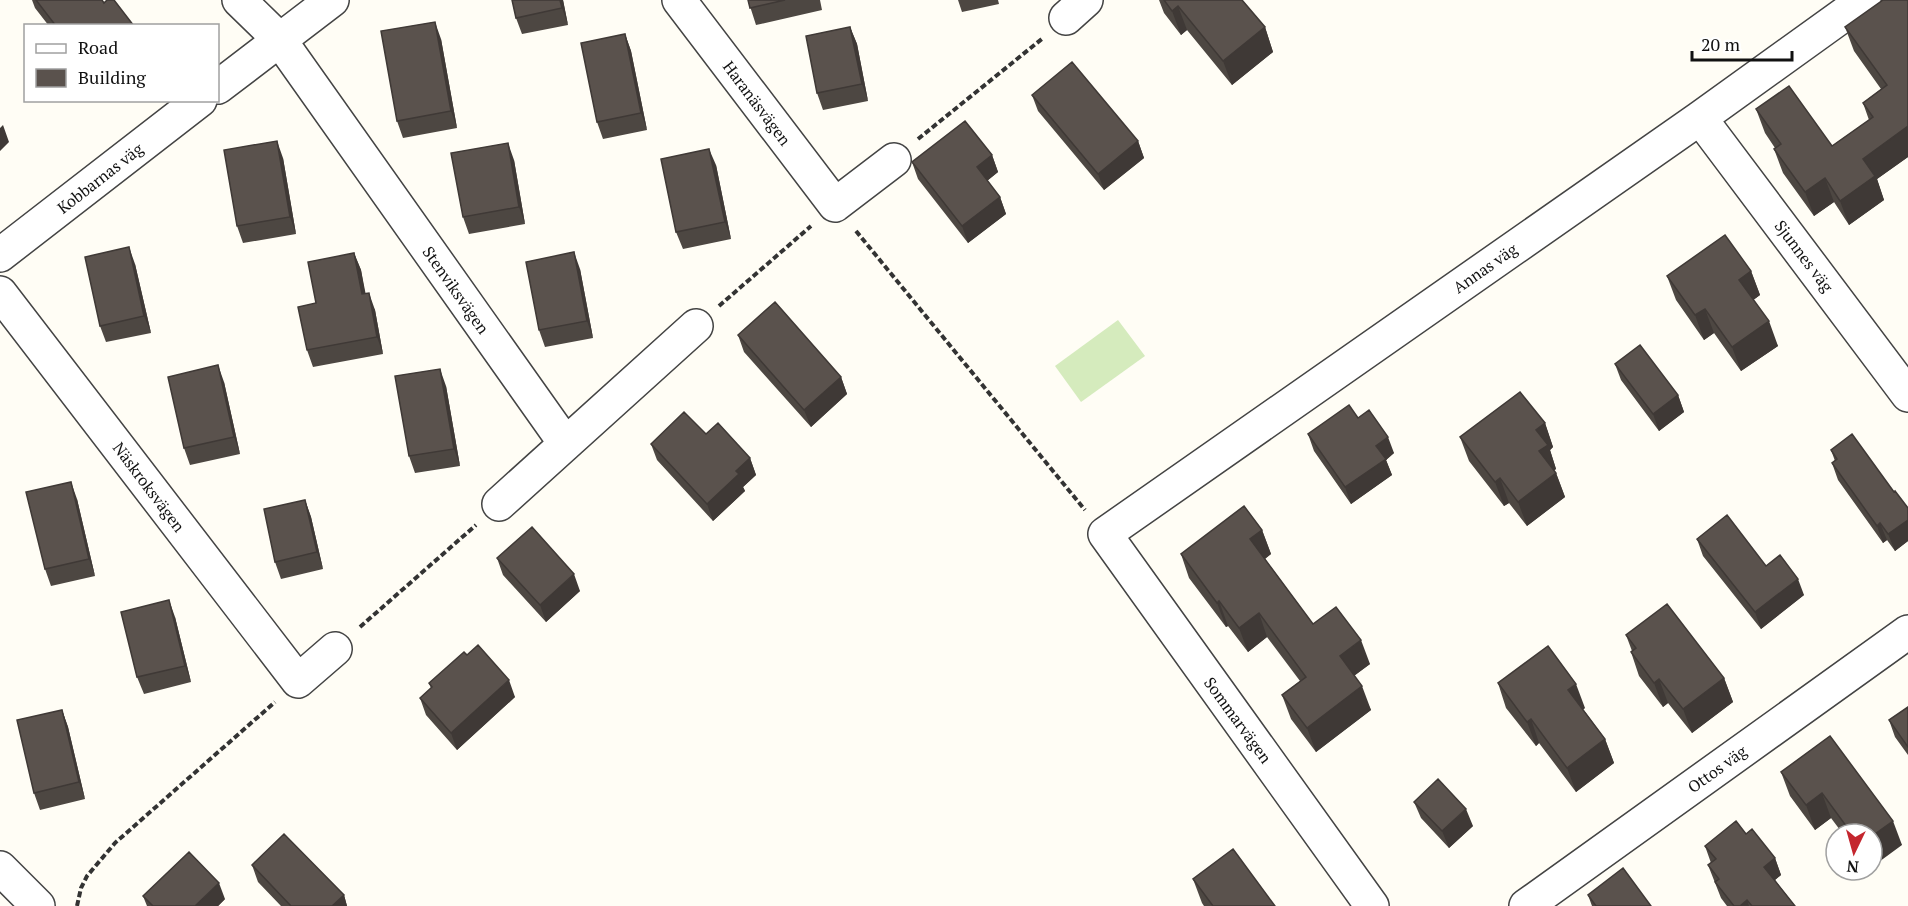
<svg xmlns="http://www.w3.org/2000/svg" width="1908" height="906" font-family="'PT Serif',serif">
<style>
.green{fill:#d5ebbd}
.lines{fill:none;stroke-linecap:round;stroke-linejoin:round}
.minor-casing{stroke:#444;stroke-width:36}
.path{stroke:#333;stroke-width:4;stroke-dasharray:6 3;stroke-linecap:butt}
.minor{stroke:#fff;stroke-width:33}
.wall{fill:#4d4742}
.shaded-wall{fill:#3f3936}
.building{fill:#5a524d;stroke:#3f3936;stroke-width:1.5}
.labels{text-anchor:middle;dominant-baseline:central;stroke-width:6;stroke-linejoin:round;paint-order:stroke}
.street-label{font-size:16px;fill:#111;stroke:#fff}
</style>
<rect width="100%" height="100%" fill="#fffdf5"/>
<!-- green -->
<path class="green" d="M1118,320L1145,356L1081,402L1055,366Z"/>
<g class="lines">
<defs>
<path id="minor" d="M239,0L279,39L565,443
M679,0L835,205L894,160
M1066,18L1086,0
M218,87L332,0
M1700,118L1908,395
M0,255L200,100
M0,293L298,681L335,649
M499,504L696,326
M0,868L38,906
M1372,906L1105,534L1700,118L1864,0
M1526,906L1908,632"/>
</defs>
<!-- minor casing -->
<use href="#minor" class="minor-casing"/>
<!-- path -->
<path class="path" d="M918,139L1043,38
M856,231L1085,510
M719,306L811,226
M360,627L476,525
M77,906L81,888L87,876L115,843L275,702"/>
<!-- minor -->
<use href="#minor" class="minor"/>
</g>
<!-- wall -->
<path class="wall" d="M32,0H102L104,3L134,26H49L35,8Z
M512,0H563L568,25L522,34L516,18Z
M748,0H820L822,10L756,25Z
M958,0H998L999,4L962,12Z
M1159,0H1242L1265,27L1273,52L1232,85L1187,30L1181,35L1164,13Z
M1908,0V157L1877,179L1884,200L1849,225L1834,202L1814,216L1783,173L1774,149L1775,148L1765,133L1756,109L1832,146L1869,120L1863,103L1881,89L1854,51L1845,27Z
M850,27L857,44L868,101L823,110L817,93Z
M625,34L631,51L647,130L603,139L597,122Z
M441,39L457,128L403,138L397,121Z
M1032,95L1138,141L1144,158L1104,190L1038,111Z
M992,155L998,172L987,181L1000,197L1006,214L968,243L918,179L912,162Z
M283,158L296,234L243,243L237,226Z
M514,160L525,224L469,234L463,217Z
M716,165L731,239L683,249L676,232Z
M354,253L361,270L365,294L375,310L383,354L313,367L307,350L316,303Z
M135,264L151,333L106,342L100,326Z
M580,269L593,338L545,347L539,330Z
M1751,271L1760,295L1753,300L1778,346L1741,371L1714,333L1704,340L1676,300L1667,276Z
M738,335L841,377L847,394L811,427L744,352Z
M1615,364L1678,395L1684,412L1659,431L1621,380Z
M224,382L240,454L190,465L184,448Z
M446,386L460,466L415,473L409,456Z
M1358,418L1394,453L1386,460L1392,475L1351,504L1314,451L1308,434Z
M1545,423L1553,447L1550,450L1556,469L1554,470L1556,473L1565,497L1527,526L1509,503L1504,506L1469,461L1460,437Z
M706,434L750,458L756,475L743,487L745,491L713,521L657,460L651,444Z
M1831,450L1894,492L1908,508V541L1895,551L1887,540L1883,543L1838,480L1832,463L1835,461Z
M77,499L95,576L51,586L45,569Z
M305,500L311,517L323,569L281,579L275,562Z
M1262,530L1271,554L1265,559L1313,624L1370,664L1354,676L1371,710L1316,752L1291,719L1282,695L1300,681L1267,637L1248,652L1228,626L1226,627L1189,578L1181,554Z
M1697,539L1766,566L1804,595L1761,629L1703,556Z
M497,558L580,591L546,622L503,575Z
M175,617L191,682L144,694L137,677Z
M1626,635L1724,678L1733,702L1692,733L1668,703L1663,707L1639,676L1631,652L1632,651Z
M467,655L515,697L457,750L426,715L420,698L431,688L429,683Z
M1498,683L1585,708L1583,709L1605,739L1614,763L1576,792L1539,743L1536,746L1506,708Z
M1908,707V755L1895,737L1889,720Z
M62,710L68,727L85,799L40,810L34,793Z
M1830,736L1902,845L1872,834H1843L1831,818L1815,830L1790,796L1781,772Z
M1414,802L1473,826L1449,848L1421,818Z
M1746,834L1775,858L1781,875L1775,880L1795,906H1727L1721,898L1708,865L1711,863L1705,846Z
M252,865L344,895L347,906H281L258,882Z
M1193,879L1275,906H1204L1202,903Z
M1588,895L1651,906H1592Z
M143,896L225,899L218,906H147Z"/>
<!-- shaded-wall -->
<path class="shaded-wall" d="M560,0H563L568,25L562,8Z
M1178,6L1187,30L1181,35L1172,11Z
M435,22L441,39L457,128L451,111Z
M850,27L857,44L868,101L862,84Z
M1265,27L1273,52L1232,85L1223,61Z
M625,34L631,51L647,130L641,113Z
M3,125L9,142L0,151V128Z
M1908,126V157L1877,179L1884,200L1849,225L1840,201L1863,159Z
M277,141L283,158L296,234L290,217Z
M1138,141L1144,158L1104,190L1098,174Z
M508,143L514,160L525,224L519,207Z
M709,149L716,165L731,239L725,222Z
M992,155L998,172L983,184L977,167Z
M1825,178L1834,202L1814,216L1805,192Z
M1000,197L1006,214L968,243L962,226Z
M129,247L135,264L151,333L144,316Z
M574,252L580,269L593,338L587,321Z
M354,253L361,270L369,311L362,294Z
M1751,271L1760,295L1748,304L1739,280Z
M369,293L375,310L383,354L377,337Z
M1705,309L1714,333L1704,340L1695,315Z
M1769,321L1778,346L1741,371L1732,347Z
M218,365L224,382L240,454L234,437Z
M440,369L446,386L460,466L454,449Z
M841,377L847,394L811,427L804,410Z
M1678,395L1684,412L1659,431L1653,414Z
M1545,423L1553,447L1550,450L1556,469L1548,475L1539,451L1536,430Z
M1388,437L1394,453L1386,460L1392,475L1351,504L1345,487L1376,446Z
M750,458L756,475L743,487L745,491L713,521L707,504L736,471Z
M1556,473L1565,497L1527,526L1518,502Z
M1500,478L1509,503L1504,506L1495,482Z
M71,482L77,499L95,576L89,559Z
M305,500L311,517L323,569L317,552Z
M1908,520V541L1895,551L1888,534Z
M1880,523L1887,540L1883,543L1877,526Z
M1262,530L1271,554L1259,563L1250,539Z
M574,574L580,591L546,622L540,605Z
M1798,579L1804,595L1761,629L1755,612Z
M169,600L175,617L191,682L185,666Z
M1219,601L1228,626L1226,627L1217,603Z
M1259,613L1267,637L1248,652L1239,628Z
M1361,640L1370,664L1348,680L1340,656Z
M1724,678L1733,702L1692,733L1683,709Z
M1659,679L1668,703L1663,707L1654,683Z
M509,680L515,697L457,750L451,733Z
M1576,684L1585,708L1577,714L1568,690Z
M1362,686L1371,710L1316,752L1307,728Z
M62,710L68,727L85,799L79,782Z
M1531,719L1539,743L1536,746L1527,722Z
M1605,739L1614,763L1576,792L1567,768Z
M1822,793L1831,818L1815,830L1806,805Z
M1466,809L1473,826L1449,848L1442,831Z
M1893,821L1902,845L1872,867V836Z
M1775,858L1781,875L1770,884L1764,867Z
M219,883L225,899L218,906H195Z
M344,895L347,906H332Z
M1747,900L1749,906H1740Z"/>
<!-- building -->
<path class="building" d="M36,0H102L104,3L107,0H114L134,26H56Z
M512,0H560L562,8L516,18Z
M748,0H785L750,8Z
M1164,0H1242L1265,27L1223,61L1178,6L1172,11Z
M1883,0H1908V126L1863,159L1875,176L1840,201L1825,178L1805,192L1774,149L1781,144L1756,109L1789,86L1832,146L1873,117L1863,103L1887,85L1845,27Z
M435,22L451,111L397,121L381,31Z
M850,27L862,84L817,93L806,36Z
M625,34L641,113L597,122L581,43Z
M1072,62L1138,141L1098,174L1032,95Z
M965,121L992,155L977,167L1000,197L962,226L912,162Z
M277,141L290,217L237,226L224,150Z
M508,143L519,207L463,217L451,153Z
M709,149L725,222L676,232L661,159Z
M1725,235L1751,271L1739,280L1769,321L1732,347L1705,309L1695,315L1667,276Z
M129,247L144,316L100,326L85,257Z
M574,252L587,321L539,330L526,262Z
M354,253L362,294L369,293L377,337L307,350L298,307L316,303L308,262Z
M775,302L841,377L804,410L738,335Z
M1640,345L1678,395L1653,414L1615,364Z
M218,365L234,437L184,448L168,377Z
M440,369L454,449L409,456L395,376Z
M1520,392L1545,423L1536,430L1548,445L1539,451L1556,473L1518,502L1500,478L1495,482L1460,437Z
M1349,405L1358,418L1369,410L1388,437L1376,446L1386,459L1345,487L1308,434Z
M684,412L706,434L718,423L750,458L736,471L739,474L707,504L651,444Z
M1852,434L1894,492L1895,491L1908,508V520L1888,534L1880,523L1877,526L1832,463L1837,459L1831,450Z
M71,482L89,559L45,569L26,492Z
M305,500L317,552L275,562L264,509Z
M1244,506L1262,530L1250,539L1313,624L1336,607L1361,640L1340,656L1362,686L1307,728L1282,695L1306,677L1259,613L1239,628L1219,601L1217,603L1181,554Z
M1727,515L1766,566L1780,555L1798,579L1755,612L1697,539Z
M532,527L574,574L540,605L497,558Z
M169,600L185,666L137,677L121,612Z
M1667,604L1724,678L1683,709L1659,679L1654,683L1631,652L1636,648L1626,635Z
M478,645L509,680L451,733L420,698L432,687L429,683L464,652L467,655Z
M1548,646L1576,684L1568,690L1605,739L1567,768L1531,719L1527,722L1498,683Z
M1908,707V747L1889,720Z
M62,710L79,782L34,793L17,720Z
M1830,736L1893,821L1872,836V834H1852L1822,793L1806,805L1781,772Z
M1438,779L1466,809L1442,831L1414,802Z
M1736,821L1746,834L1752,829L1775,858L1764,867L1795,906H1752L1747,900L1740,906H1734L1715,882L1719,879L1708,865L1716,859L1705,846Z
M284,834L344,895L332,906H291L252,865Z
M1233,849L1275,906H1213L1193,879Z
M189,852L219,883L195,906H153L143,896Z
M1623,868L1651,906H1596L1588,895Z"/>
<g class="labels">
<!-- street labels -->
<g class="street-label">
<text transform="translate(757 103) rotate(53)">Haranäsvägen</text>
<text transform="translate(100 178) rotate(-38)">Kobbarnas väg</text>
<text transform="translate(1804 256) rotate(53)">Sjunnes väg</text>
<text transform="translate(1485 268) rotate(-35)">Annas väg</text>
<text transform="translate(456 290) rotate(55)">Stenviksvägen</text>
<text transform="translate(149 487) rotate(53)">Näskroksvägen</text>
<text transform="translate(1238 720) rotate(54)">Sommarvägen</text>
<text transform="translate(1717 769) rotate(-36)">Ottos väg</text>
</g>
</g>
<!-- legend -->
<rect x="24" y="24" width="195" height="78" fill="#ffffff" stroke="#a0a0a0" stroke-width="1.5"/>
<rect x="36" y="44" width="30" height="9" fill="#ffffff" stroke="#a0a0a0" stroke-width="1.5"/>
<text x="78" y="54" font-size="18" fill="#111111">Road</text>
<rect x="36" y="69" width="30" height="18" fill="#5a524d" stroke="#a0a0a0" stroke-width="1.5"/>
<text x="78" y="84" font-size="18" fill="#111111">Building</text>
<!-- north arrow -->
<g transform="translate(1854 852) rotate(185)"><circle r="28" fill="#ffffff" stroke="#a0a0a0" stroke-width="1.5"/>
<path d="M0-4.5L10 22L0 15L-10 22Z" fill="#c4262e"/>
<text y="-9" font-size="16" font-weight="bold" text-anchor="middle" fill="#111111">N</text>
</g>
<!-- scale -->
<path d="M1692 51v9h100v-9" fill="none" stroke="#111111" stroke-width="3"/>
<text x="1701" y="51" font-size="18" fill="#111111" stroke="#ffffff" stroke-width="4.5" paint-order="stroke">20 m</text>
</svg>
